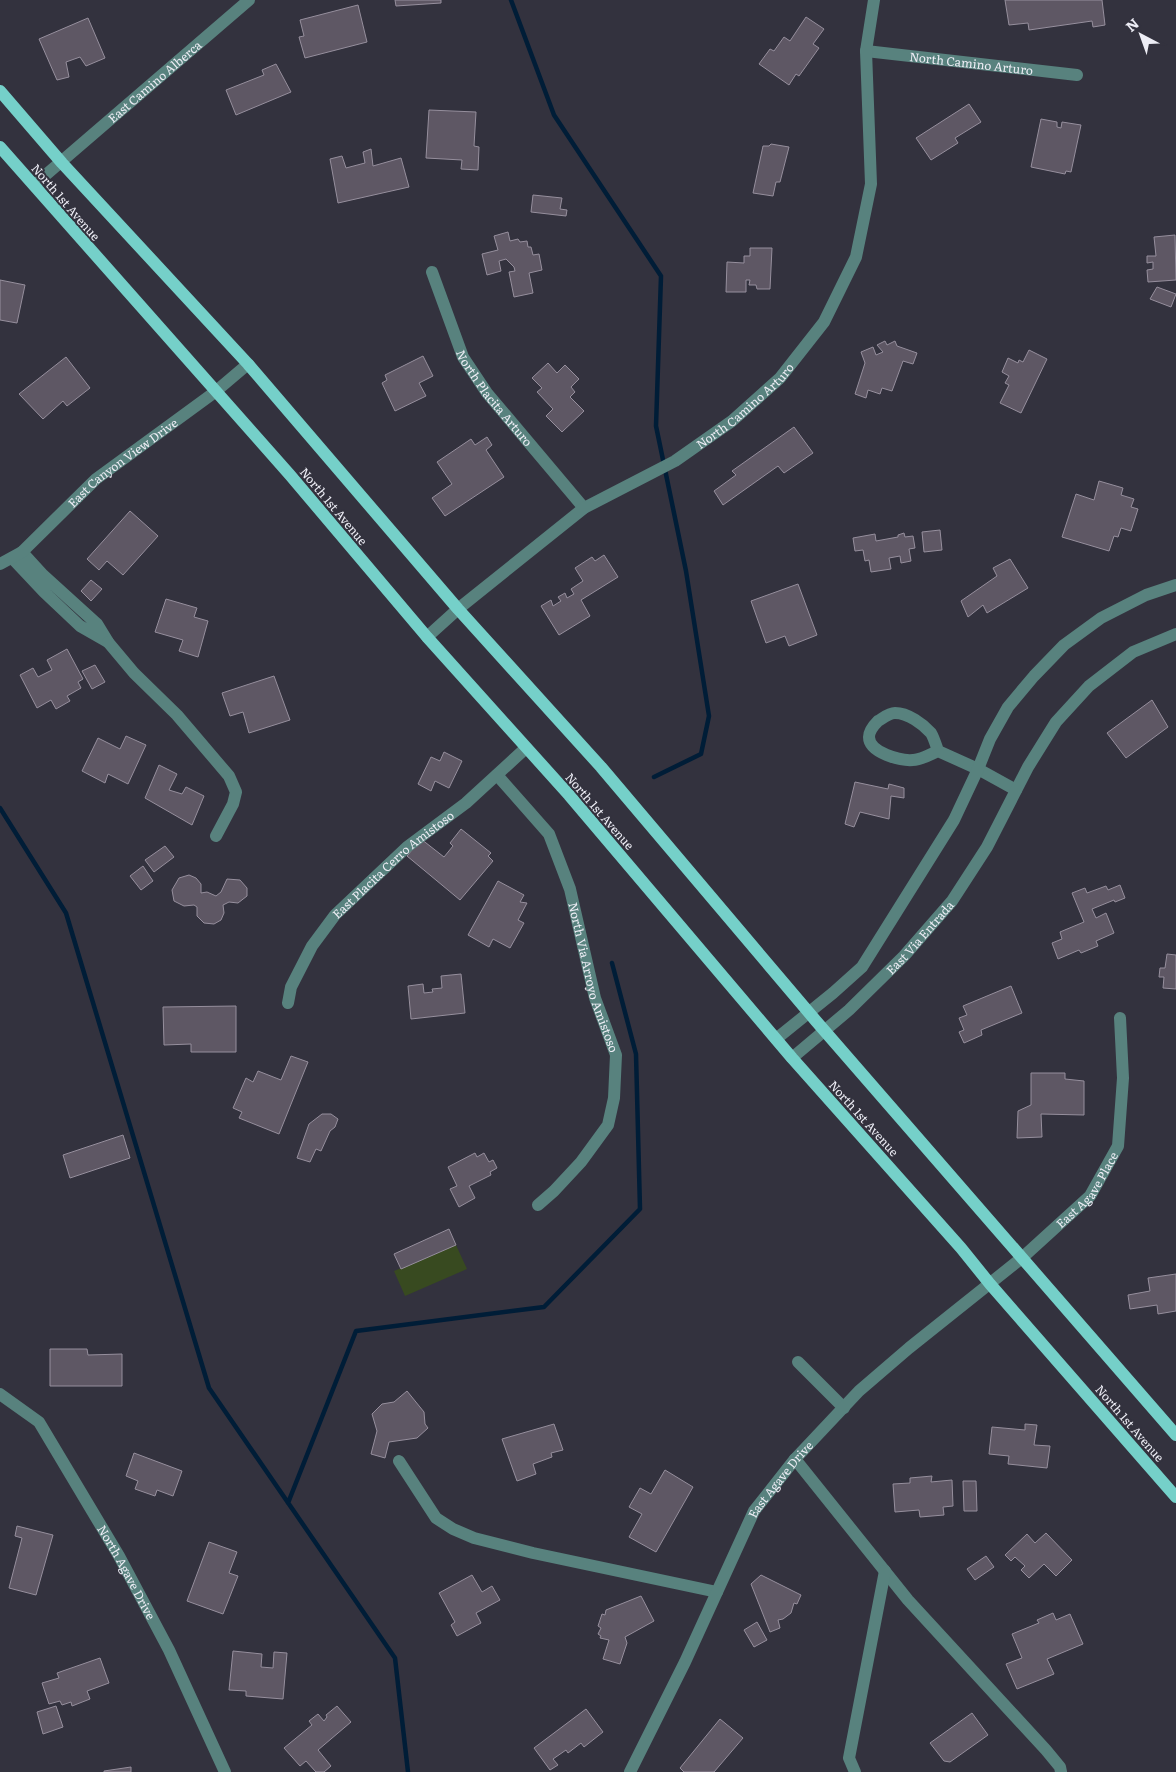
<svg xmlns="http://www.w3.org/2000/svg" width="1176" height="1772" font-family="Literata,serif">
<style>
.green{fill:#384a20}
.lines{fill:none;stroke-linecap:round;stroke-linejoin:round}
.stream{stroke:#001d37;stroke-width:4.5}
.building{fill:#5e5764;stroke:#968f9d}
.minor{stroke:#58827e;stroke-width:12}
.major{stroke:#75d0c9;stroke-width:12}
.labels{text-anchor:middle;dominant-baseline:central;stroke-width:4;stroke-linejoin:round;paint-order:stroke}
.street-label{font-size:12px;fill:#ededf5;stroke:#33323e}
</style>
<rect width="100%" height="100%" fill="#33323e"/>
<!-- green -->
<path class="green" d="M456,1245L467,1269L405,1296L394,1271Z"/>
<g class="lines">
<!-- stream -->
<path class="stream" d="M511,0L554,115L661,276L656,426L686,571L709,716L701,754L654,777
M0,808L66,913L209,1388L395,1658L408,1772
M288,1503L356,1331L544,1307L640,1209L636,1054L612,963"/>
</g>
<!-- building -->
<path class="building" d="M395,0H441V3L396,6Z
M1005,0H1102L1105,25L1093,27L1092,21L1029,30L1028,23L1009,25Z
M358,5L367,42L305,58L299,37L304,36L300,20Z
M806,17L824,29L813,44L819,48L799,76L796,74L789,85L759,64L770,49L774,51L784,37L790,41Z
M88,18L105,58L86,66L80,57L66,62L69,77L57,80L39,39Z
M276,64L291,92L236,115L226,90L264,75L262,70Z
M969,104L981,122L955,138L958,143L931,160L916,138Z
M429,110L476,112L474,146L479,147L478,170L461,169L462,160L426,158Z
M1041,119L1057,122V127L1061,128L1062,122L1081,125L1071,172L1066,171L1065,174L1031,167Z
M771,144L789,147L780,182H776L773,196L753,193L763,146H769Z
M371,149L373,166L401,158L409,187L338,203L330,159L342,156L346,168L365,163L363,152Z
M533,195L562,198L560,209L567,210L566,216L531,212Z
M508,232L510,241L518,239L520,242L527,241L528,247H531L533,255L539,254L542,270L529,273L533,293L514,297L509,272L515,271L514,267L506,259L499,261L501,271L487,275L482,254L498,250L494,236Z
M1175,235L1176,280L1148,282L1147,270L1153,269V262L1147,263V256H1156L1154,237Z
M750,248H772L770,289H757L756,285H749L750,280H746V292H726L727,262L744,263V256H750Z
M0,280L25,285L17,323L0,320Z
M1157,287L1176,294L1171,307L1150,299Z
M885,341L887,345L895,341L897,346L917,353L913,364L903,361L892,391L882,388L880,394L868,390L866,398L855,394L865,363L861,352L873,347L876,355L883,352L877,345Z
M1029,350L1047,359L1021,413L1000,403L1009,385L1005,383L1009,376L1002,372L1008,358L1018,363L1019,360L1023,362Z
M423,356L433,376L419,383L426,396L395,411L382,383L387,380L385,375Z
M66,357L90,388L67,406L63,401L43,419L19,394Z
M548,363L557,373L565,365L579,379L571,387L575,392L570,397L584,411L562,432L546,416L553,409L537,392L542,388L532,378Z
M794,427L813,453L784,473L778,466L723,505L714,491L736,475L732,471Z
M487,437L492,445L486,450L504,477L445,516L432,498L452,484L437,462L471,439L475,445Z
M1099,481L1123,488L1121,495L1134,499L1131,507L1138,509L1131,531L1121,528L1118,537L1114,536L1109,551L1062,537L1076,494L1094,500Z
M130,511L158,536L123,575L107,561L99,570L87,559Z
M940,530L942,550L924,552L922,532Z
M904,533L905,537L913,536L915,548L909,549L911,561L901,563L900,556L889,558L891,569L871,572L869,560L865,561L863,550L855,551L853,538L875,534L876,541L898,537V535Z
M604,555L618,577L581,600L590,616L559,635L541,606L551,600L553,606L561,601L558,597L565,593L567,598L574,594L571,589L583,581L575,568L592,557L595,561Z
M1010,559L1028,588L987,613L983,605L968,617L961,601L997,576L993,568Z
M91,580L102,589L91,601L81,591Z
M798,584L817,635L789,646L785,636L766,643L751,601Z
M166,599L197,608L194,617L208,621L198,657L179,651L183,640L155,632Z
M67,649L83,679L78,682L81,688L67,696L70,701L56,709L51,700L37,708L20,675L33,668L38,677L52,670L47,660Z
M95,665L105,682L92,689L82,671Z
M274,676L290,720L249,733L243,712L230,716L222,693Z
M1152,700L1168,727L1126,758L1107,733Z
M126,736L146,745L128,784L108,774L105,783L82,771L98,738L120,749Z
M444,752L462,761L449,788L435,781L431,791L418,784L431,757L440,761Z
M159,765L177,774L169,790L182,794L186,787L204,796L192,825L145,798Z
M855,782L888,789L889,784L904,788V798L891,796L889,819L860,812L854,827L845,824Z
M461,829L491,853L488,856L493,861L460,900L407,856L421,839L444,857L453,846L450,843Z
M165,846L174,857L154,872L145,860Z
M143,866L153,881L141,890L130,876Z
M189,875L196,878L201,884V893L207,892L216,896L221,892L227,879L240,880L247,888V896L238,903L229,902L223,905L224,913L221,920L214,924L204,923L197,916V907L194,905L184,906L174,901L172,890L179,878Z
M498,881L524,895L520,902L527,903L518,920L524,923L510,948L493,939L489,947L468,935Z
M1120,885L1125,898L1115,902L1114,900L1092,909L1096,918L1106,913L1114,933L1096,941L1098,946L1081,953L1079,950L1058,959L1052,943L1062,939L1060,932L1084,922L1072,893L1085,888L1087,893L1106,886L1108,890Z
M1167,954L1176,955V989L1163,988L1164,977H1159L1160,968H1165Z
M461,974L465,1013L411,1019L408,986L423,984L424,993L433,992L432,989L442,988L441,976Z
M1011,986L1022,1013L981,1030L982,1035L964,1043L959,1032L964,1030L959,1018L967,1015L963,1006Z
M236,1006V1052H191V1044L164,1045L163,1007Z
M291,1056L308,1062L279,1134L239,1118L242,1112L233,1108L246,1078L253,1082L258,1071L281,1080Z
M1031,1073H1065V1079L1084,1081V1115L1041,1114L1042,1137L1017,1138L1018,1111L1031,1105Z
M322,1114H331L338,1119L335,1127L330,1131L321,1151L316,1149L310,1162L297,1158L309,1124Z
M123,1135L130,1158L70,1178L63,1155Z
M475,1153L477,1157L484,1153L489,1162L493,1160L497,1168L490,1172L491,1175L469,1186L475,1198L459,1207L450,1189L457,1186L448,1167Z
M449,1229L456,1245L401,1269L394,1254Z
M1176,1274V1311L1158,1314L1157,1305L1130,1309L1128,1295L1150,1291L1148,1278Z
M50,1349H87L88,1355L122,1354V1386H50Z
M407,1391L424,1412L425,1424L428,1428L417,1438L389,1442L385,1458L371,1454L377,1431L372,1414L382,1404L394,1402Z
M554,1424L563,1450L551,1453L552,1457L533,1464L536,1474L517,1481L502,1439Z
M1025,1424L1037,1425L1034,1445L1050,1446L1047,1468L1008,1464L1009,1456L989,1454L992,1427L1025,1430Z
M134,1453L182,1471L173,1496L157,1490L155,1496L135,1489L138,1481L126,1476Z
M665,1470L693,1487L656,1552L629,1537L642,1514L629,1507L640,1488L651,1494Z
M932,1476L931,1482L952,1480L953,1506L943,1507L944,1515L920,1517L919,1510L895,1512L893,1484L910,1483V1478Z
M963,1481H976L977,1511H964Z
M17,1526L53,1535L36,1595L9,1588L22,1538L15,1536Z
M1046,1533L1072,1560L1056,1576L1044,1564L1029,1578L1021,1570L1025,1566L1015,1557L1011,1561L1005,1555L1027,1534L1035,1543Z
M209,1542L237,1552L229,1573L238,1576L223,1614L187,1601Z
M986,1556L994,1567L975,1580L967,1569Z
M472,1575L482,1592L492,1586L500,1600L476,1613L481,1623L457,1636L451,1625L455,1622L439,1593Z
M761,1575L801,1595L797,1604L794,1603L791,1613L783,1619L778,1620L780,1628L770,1632L751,1584Z
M641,1596L654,1621L625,1637L627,1643L620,1664L603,1659L609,1640L600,1638L601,1636L598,1634L601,1628L598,1626L602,1614L605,1615L606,1610Z
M1053,1613L1056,1620L1070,1614L1083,1644L1047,1659L1054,1674L1017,1689L1006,1664L1022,1658L1012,1634L1039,1623L1037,1620Z
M757,1622L767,1640L754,1647L744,1630Z
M233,1651L262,1654L261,1667L273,1668L274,1652L287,1653L283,1699L246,1696V1691L229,1690Z
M100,1658L109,1683L87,1691L90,1699L72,1706L71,1702L62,1705L60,1701L49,1704L42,1683L59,1678L57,1673Z
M56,1706L63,1727L43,1734L37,1712Z
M337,1706L351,1722L318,1750L331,1766L324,1772H316L306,1761L300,1766L284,1748L312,1725L309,1721L318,1714L324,1721L327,1717L326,1715Z
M586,1709L603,1732L584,1747L581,1743L568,1753L566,1750L553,1759L558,1765L550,1770L534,1748Z
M972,1713L988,1735L950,1762L944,1761L930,1743Z
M720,1719L743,1738L714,1772H684L680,1768Z
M131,1767V1772H104V1771Z"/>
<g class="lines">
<!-- minor -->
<g class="minor">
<path id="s1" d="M866,51L1077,75"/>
<path id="s2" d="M34,185L249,0"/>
<path id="s3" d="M432,272L463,357L487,393L584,508"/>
<path d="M12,558L44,592L80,626L108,642L97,624L43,575L22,552"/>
<path id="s4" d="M0,564L22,552L96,479L215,392L248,364"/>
<path id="s5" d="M427,637L458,609L584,508L675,461L732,421L780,378L824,322L856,257L871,184L866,51L874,0"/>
<path d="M108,642L134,673L177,715L229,776L236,792L233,804L216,836"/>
<path d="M938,751C931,754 921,760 913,760C901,761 869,753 869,737C869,732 874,725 878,721C883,718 889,713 895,713C908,713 923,724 931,733C934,738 936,745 938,751L978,769L1016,790"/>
<path id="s6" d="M497,775L549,834L570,889L595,998L616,1055L614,1098L608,1125L581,1162L554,1191L538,1205"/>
<path id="s7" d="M288,1003L291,987L312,946L335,915L407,847L466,803L526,748"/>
<path d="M776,1039L833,993L862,967L954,820L978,769L990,739L1008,707L1034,676L1064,645L1101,618L1146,595L1176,585"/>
<path id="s8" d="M792,1058L849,1010L904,956L952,901L987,847L1028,767L1056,722L1089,686L1133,652L1176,634"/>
<path d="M798,1362L844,1408"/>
<path id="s9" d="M0,1394L39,1422L119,1556L169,1650L225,1772"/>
<path d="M795,1459L908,1600L1046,1750L1060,1767L1061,1772"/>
<path d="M399,1461L436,1518L453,1529L474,1538L533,1553L717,1592"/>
<path id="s10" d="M630,1772L685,1662L754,1511L795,1459L859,1391L909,1348L1023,1257L1090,1196L1118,1146L1123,1078L1120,1018"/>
<path d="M855,1772L849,1758L885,1571"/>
</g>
<!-- major -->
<path class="major" d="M0,91L62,163L248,364L458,609L601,767L816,1021L1176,1435
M0,147L290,475L427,637L569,795L792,1058L961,1248L990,1284L1176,1497"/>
</g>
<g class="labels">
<!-- street labels -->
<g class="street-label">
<text stroke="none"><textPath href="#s1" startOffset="106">North Camino Arturo</textPath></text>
<text stroke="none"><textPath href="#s2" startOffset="159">East Camino Alberca</textPath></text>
<text transform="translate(66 202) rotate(49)">North 1st Avenue</text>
<text stroke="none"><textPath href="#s3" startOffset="142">North Placita Arturo</textPath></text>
<text stroke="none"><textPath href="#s5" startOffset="395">North Camino Arturo</textPath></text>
<text stroke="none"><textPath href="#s4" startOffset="160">East Canyon View Drive</textPath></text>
<text transform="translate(334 506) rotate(50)">North 1st Avenue</text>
<text transform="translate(600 811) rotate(49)">North 1st Avenue</text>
<text stroke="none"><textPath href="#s7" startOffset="178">East Placita Cerro Amistoso</textPath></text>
<text stroke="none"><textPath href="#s8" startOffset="176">East Via Entrada</textPath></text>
<text stroke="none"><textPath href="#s6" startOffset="229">North Via Arroyo Amistoso</textPath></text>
<text transform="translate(864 1118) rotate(48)">North 1st Avenue</text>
<text stroke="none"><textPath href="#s10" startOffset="754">East Agave Place</textPath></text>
<text transform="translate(1130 1423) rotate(49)">North 1st Avenue</text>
<text stroke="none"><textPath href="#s10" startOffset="330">East Agave Drive</textPath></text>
<text stroke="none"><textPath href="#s9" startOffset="222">North Agave Drive</textPath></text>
</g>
</g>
<!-- north arrow -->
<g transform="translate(1141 35) rotate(319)" stroke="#33323e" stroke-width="4" paint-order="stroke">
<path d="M0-4L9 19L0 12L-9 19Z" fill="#ededf5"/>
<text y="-8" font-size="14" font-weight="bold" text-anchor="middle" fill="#ededf5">N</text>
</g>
</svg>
